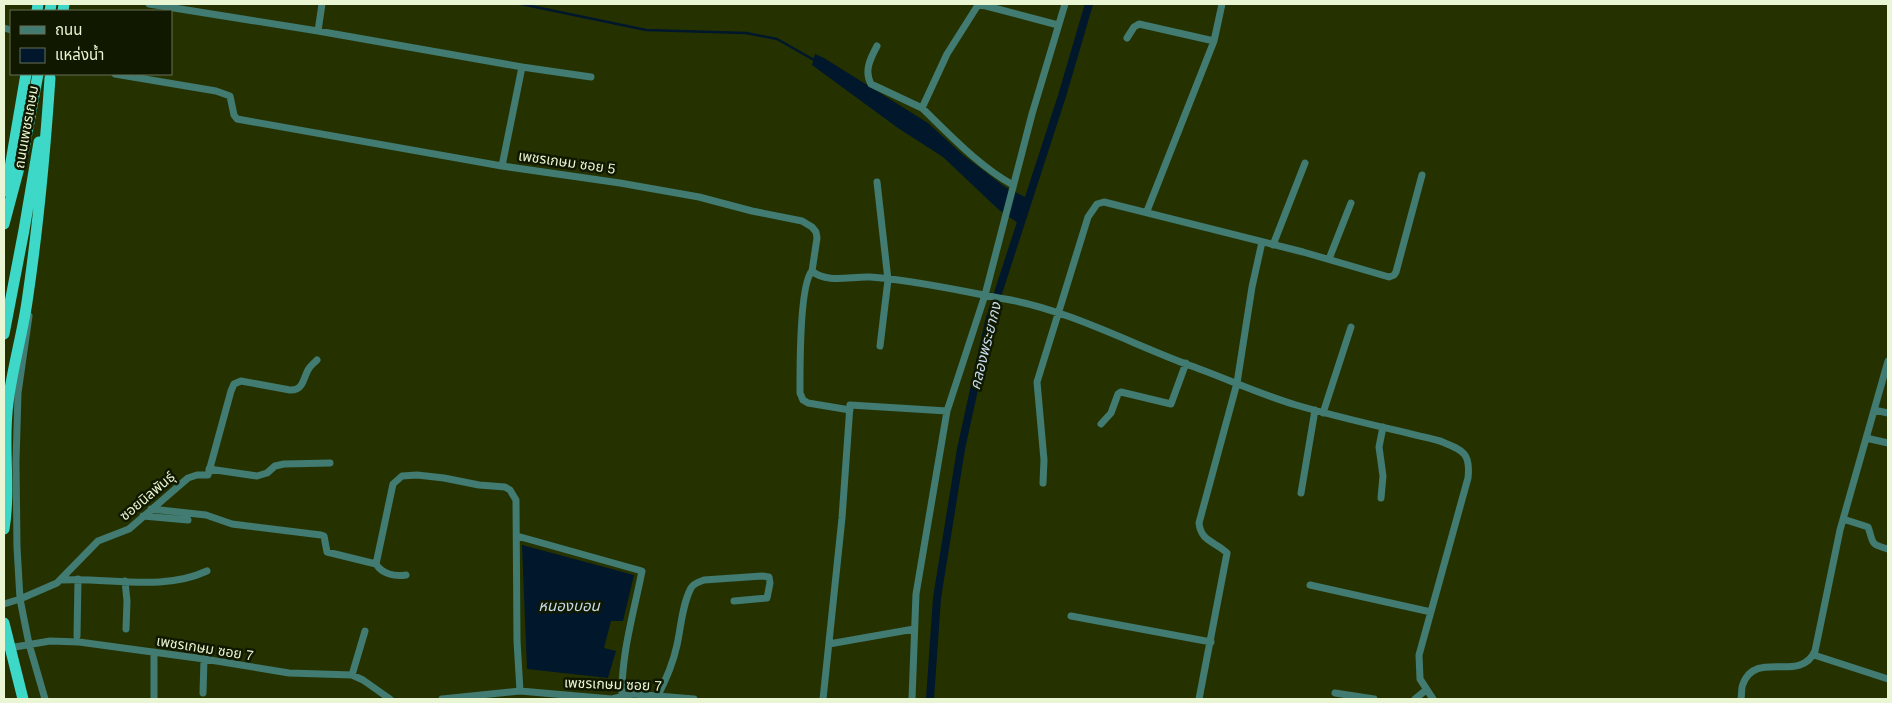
<svg xmlns="http://www.w3.org/2000/svg" width="1892" height="703" font-family="Arial,'Noto Sans Thai',sans-serif">
<style>
.water{fill:#00172c}
.lines{fill:none;stroke-linecap:round;stroke-linejoin:round}
.stream{stroke:#00172c;stroke-width:2.5}
.canal{stroke:#00172c;stroke-width:8}
.minor{stroke:#417b72;stroke-width:7}
.trunk{stroke:#3dd8c7;stroke-width:11}
.labels{text-anchor:middle;dominant-baseline:central;stroke-width:5;stroke-linejoin:round;paint-order:stroke}
.street-label{font-size:14px;fill:#e9f5d3;stroke:#111800}
.water-label{font-size:15px;font-style:italic;fill:#c6dbed;stroke:#111800}
</style>
<rect width="100%" height="100%" fill="#253200"/>
<!-- water -->
<path class="water" d="M815,54L824,58L928,123L963,155L1005,187L1029,199L1021,225L998,209L943,157L898,128L812,65Z
M522,545L634,575L623,621H611L604,648L616,651L608,678L527,669Z"/>
<g class="lines">
<!-- stream -->
<path class="stream" d="M521,4L646,30L746,33L777,39L814,60"/>
<!-- canal -->
<path class="canal" d="M930,699L937,598L961,449L989,321L1062,96L1089,4"/>
<!-- minor -->
<path class="minor" d="M149,4L318,31L522,67L591,77
M4,28L11,30
M318,31L322,4
M1127,38L1134,27L1139,24L1214,41
M877,46C870,59 864,71 871,84L922,108L947,54L978,5L986,6L1058,25
M115,74L216,91L230,96L234,115L237,119L502,166L620,183L699,197L752,211L802,221L812,227L816,232L817,238L812,271C827,284 851,276 870,277C914,280 961,291 1005,299C1065,309 1128,342 1186,364C1223,377 1259,394 1296,405C1344,419 1392,429 1440,441C1462,450 1471,452 1468,478L1419,655L1420,679L1433,699
M922,108C951,136 979,166 1013,185
M502,166L522,67
M877,182L888,280L880,346
M1147,211L1214,41L1222,4
M1273,245L1305,163
M1329,259L1351,203
M812,271C799,285 800,371 800,393L803,400L808,403L850,410
M29,316L18,393L16,462L17,547L20,599L29,644L45,699
M1874,410L1888,413
M1323,413L1351,327
M1101,424L1111,413L1118,394L1121,392L1171,404L1186,363
M1866,438L1888,443
M209,469L257,476L267,473L275,466L284,464L330,463
M1043,483L1044,460L1037,382L1088,217L1097,204L1104,202L1303,252L1389,277L1394,275L1396,272L1422,175
M1301,493L1315,410
M1381,498L1383,476L1379,447L1383,427
M151,509L206,515L232,524L321,535L324,536L327,552L376,564C382,574 395,577 406,575
M143,516L188,520
M1843,519L1868,527C1874,543 1869,544 1888,549
M517,536L642,571C634,612 621,654 622,697
M376,564L393,484L402,476L417,475L444,478L479,485L505,487L510,490L516,500L517,641L520,691
M60,580C109,577 161,592 207,571
M125,581L127,601L126,629
M1310,585L1431,612
M4,604L20,599L57,583L98,541L129,529L188,478L197,475H208L231,391L234,384L241,381L290,390C303,391 303,379 308,370C310,366 314,363 317,360
M1071,616L1211,642
M77,636L78,579
M829,644L914,629
M9,648L50,641L79,642L204,659L289,673L352,675L363,680L390,699
M1814,655L1888,679
M352,675L365,631
M203,693L204,659
M1335,693L1374,699
M657,697C666,680 673,664 677,645C681,627 682,605 691,588C694,583 699,582 704,580L762,576L769,577L770,583L767,598L734,601
M154,699V652
M442,699L520,691L612,699L633,694L694,699
M823,699L842,518L850,405L947,411L985,295L1032,114L1065,4
M912,699L916,594L947,411
M1199,699L1227,553C1215,541 1201,542 1199,523L1237,383L1252,287L1262,242
M1415,699L1426,690
M1741,699C1742,694 1741,688 1743,684C1756,649 1800,684 1815,651L1840,530L1888,361"/>
<!-- trunk -->
<path class="trunk" d="M37,11L38,4
M50,11L51,4
M63,11L64,4
M6,191L26,74
M4,224L24,149L38,74
M4,334L24,230L39,142
M4,529C11,487 2,445 8,403C12,369 22,336 27,302C38,228 45,153 50,78
M4,623L23,699"/>
</g>
<g class="labels">
<!-- street labels -->
<g class="street-label">
<text transform="translate(26 127) rotate(-80)">ถนนเพชรเกษม</text>
<text transform="translate(567 162) rotate(8)">เพชรเกษม ซอย 5</text>
<text transform="translate(147 496) rotate(-40)">ซอยนิลพันธุ์</text>
<text transform="translate(205 648) rotate(9)">เพชรเกษม ซอย 7</text>
<text transform="translate(613 684) rotate(2)">เพชรเกษม ซอย 7</text>
</g>
<!-- water labels -->
<g class="water-label">
<text transform="translate(985 346) rotate(-76)">คลองพระยากง</text>
<text x="569" y="605">หนองบอน</text>
</g>
</g>
<!-- border -->
<rect width="1892" height="703" fill="none" stroke="#e9f5d3" stroke-width="10"/>
<!-- legend -->
<rect x="10" y="10" width="162" height="65" fill="#111800" stroke="#677054"/>
<rect x="20" y="26" width="25" height="8" fill="#417b72" stroke="#677054"/>
<text x="55" y="35" font-size="15" fill="#e9f5d3">ถนน</text>
<rect x="20" y="48" width="25" height="15" fill="#00172c" stroke="#677054"/>
<text x="55" y="60" font-size="15" fill="#e9f5d3">แหล่งน้ำ</text>
</svg>
